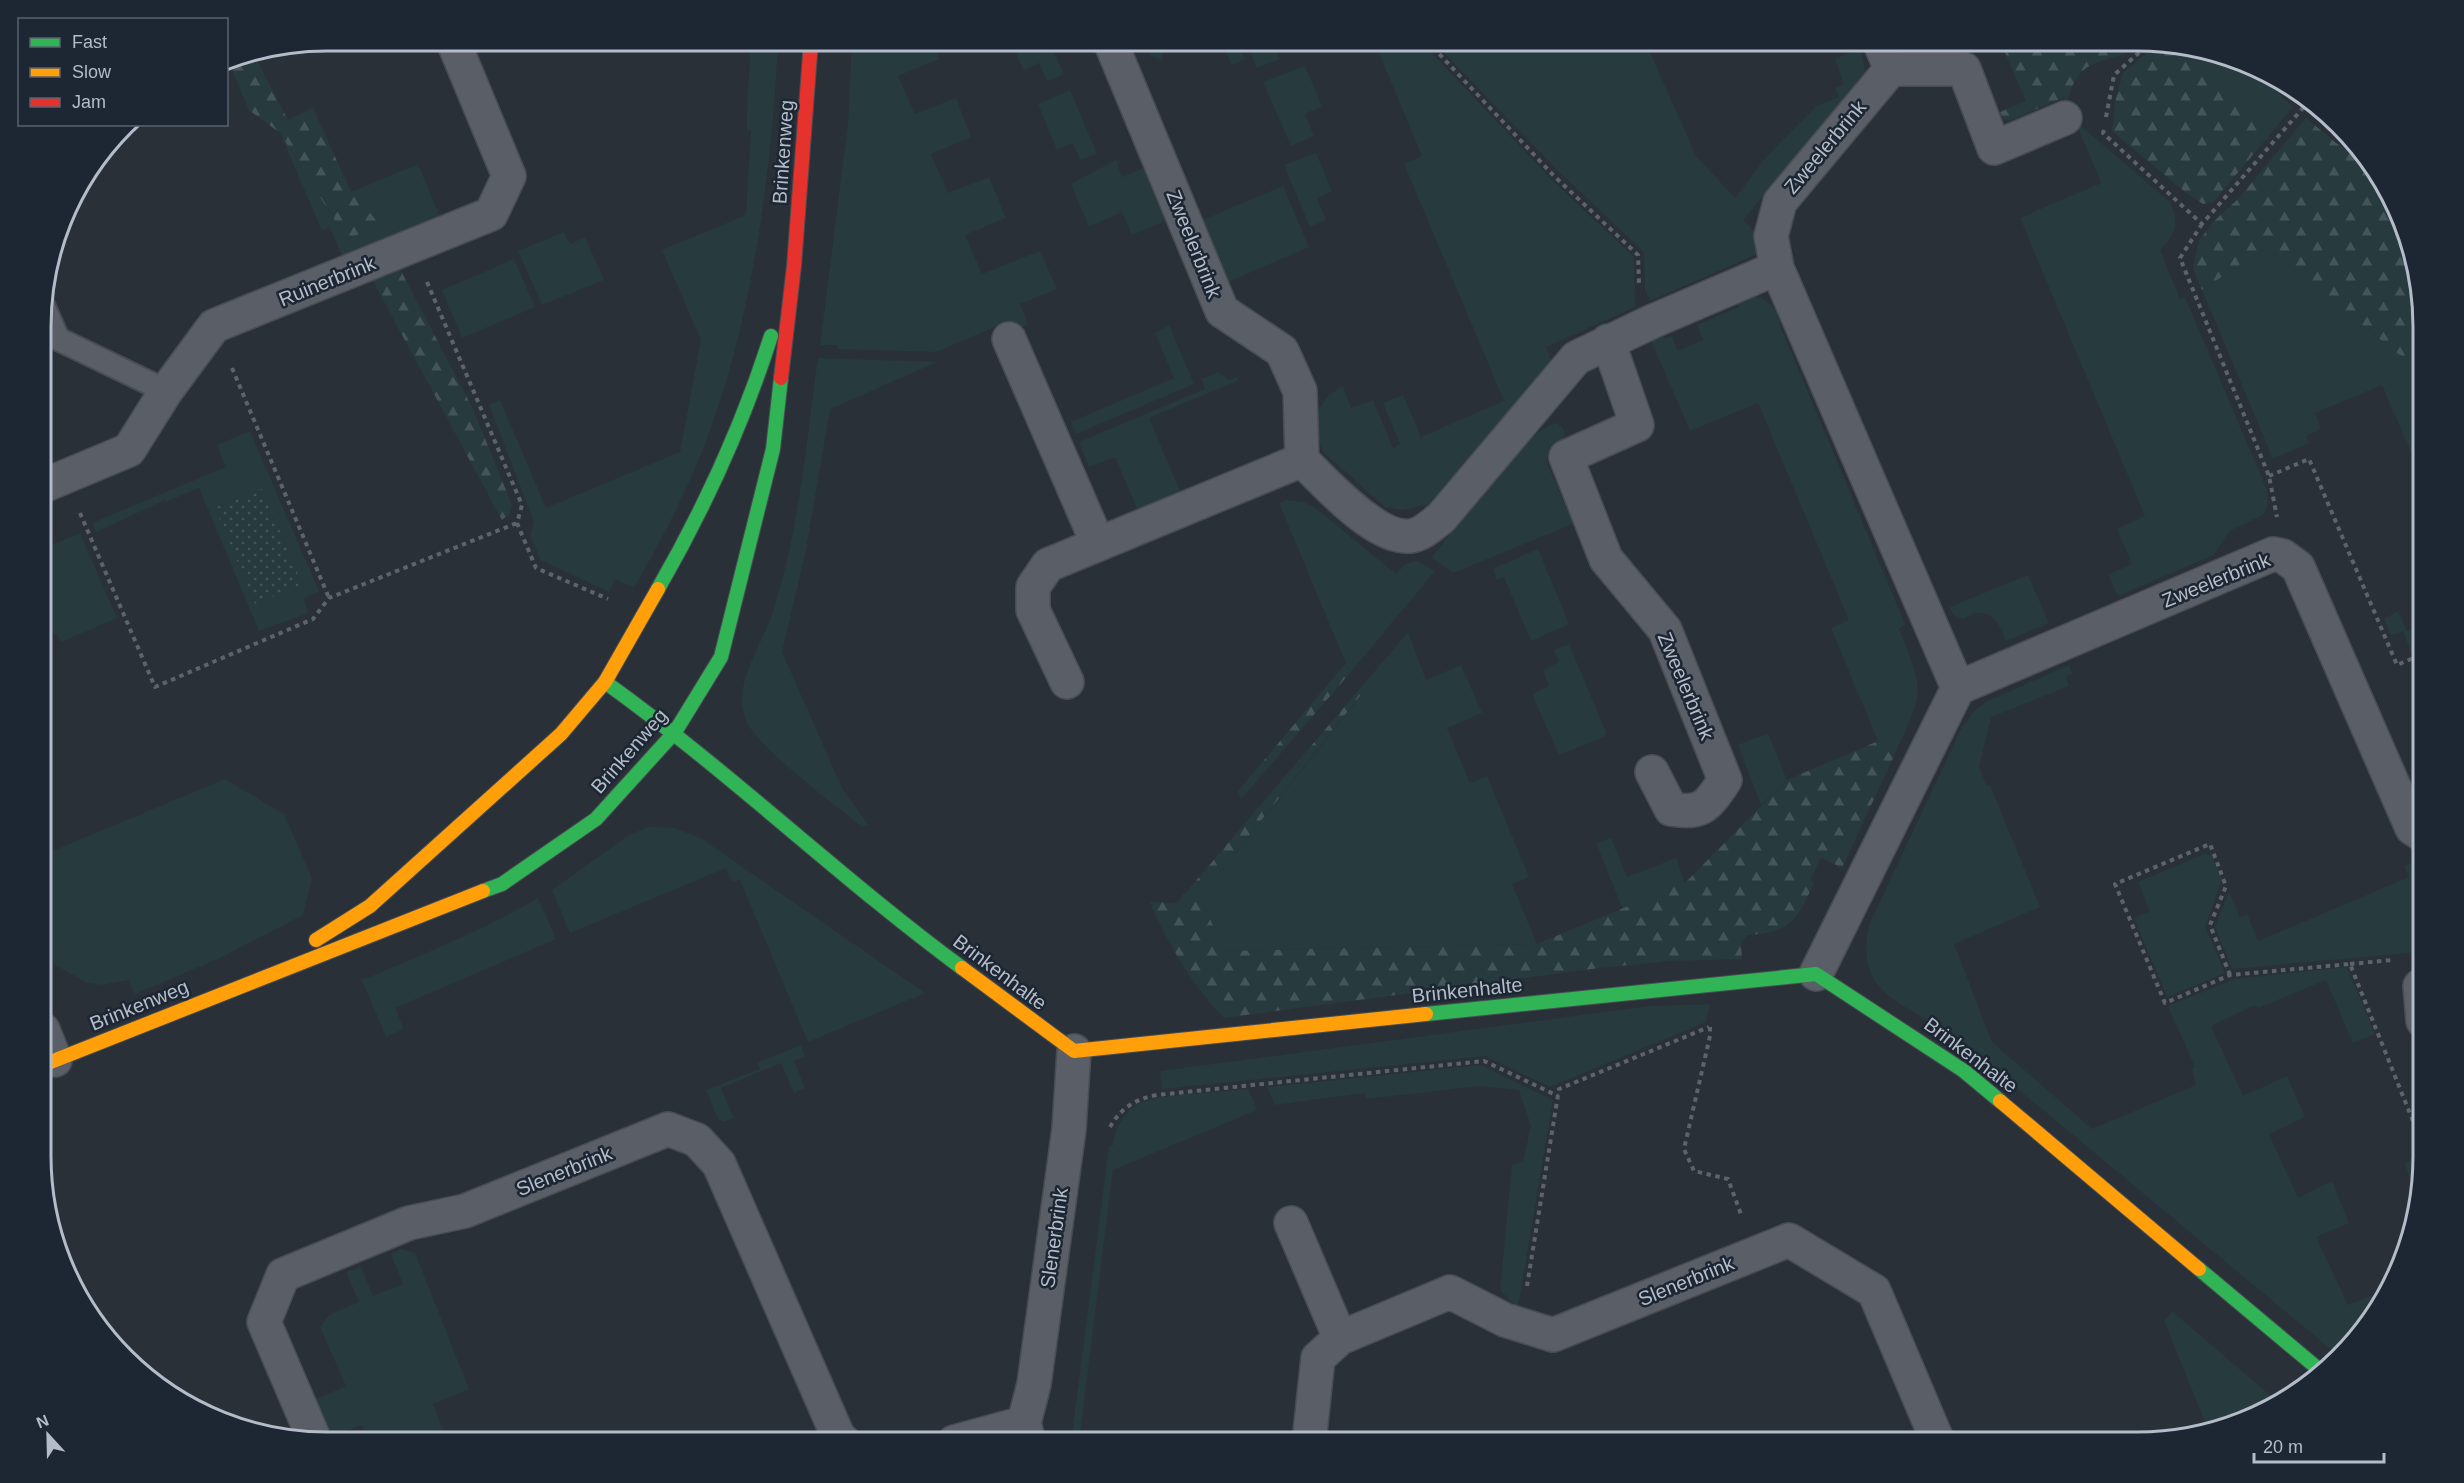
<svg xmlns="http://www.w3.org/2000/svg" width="2464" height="1483" font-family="Arial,sans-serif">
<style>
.grass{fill:#273a3e}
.forest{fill:url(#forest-firs)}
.park{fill:url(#park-dots)}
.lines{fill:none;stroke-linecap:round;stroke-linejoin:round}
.lane-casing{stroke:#484c53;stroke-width:26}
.street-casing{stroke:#484c53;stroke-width:36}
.fast-casing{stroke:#484c53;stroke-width:16}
.slow-casing{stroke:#484c53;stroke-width:16}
.jam-casing{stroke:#484c53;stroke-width:16}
.path{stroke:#5d636a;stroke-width:4;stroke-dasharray:4.5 4.5;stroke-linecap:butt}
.lane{stroke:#5a5e66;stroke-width:22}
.street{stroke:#5a5e66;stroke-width:33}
.fast{stroke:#30b455;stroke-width:14}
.slow{stroke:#ff9f0a;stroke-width:14}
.jam{stroke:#e5322d;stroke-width:14}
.path-bridge{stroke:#5d636a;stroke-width:4;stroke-dasharray:4.5 4.5;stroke-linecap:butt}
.labels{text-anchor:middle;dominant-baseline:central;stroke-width:5;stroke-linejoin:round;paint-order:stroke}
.street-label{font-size:20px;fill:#b4bcc9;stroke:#1d2633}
.rim{fill:none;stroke:#b4bcc9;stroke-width:3}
</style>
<defs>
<pattern id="forest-firs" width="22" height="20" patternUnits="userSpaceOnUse" patternTransform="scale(1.5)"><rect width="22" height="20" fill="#273a3e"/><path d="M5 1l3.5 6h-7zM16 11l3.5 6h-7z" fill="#445559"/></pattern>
<pattern id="park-dots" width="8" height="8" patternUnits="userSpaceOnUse" patternTransform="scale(1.5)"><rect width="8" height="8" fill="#273a3e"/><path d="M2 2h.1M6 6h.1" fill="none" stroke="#445559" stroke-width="1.8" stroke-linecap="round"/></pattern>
</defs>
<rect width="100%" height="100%" fill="#2a3038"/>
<!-- grass -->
<path class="grass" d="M750,41H778C772,172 751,332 701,454C682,501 659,544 634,588L615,579L609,592L541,560L530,536L534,522L489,405L500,400L546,508L680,452L701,340L662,250L746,215L751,131L747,129C746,100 751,70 750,41Z
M852,41H931L939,59L898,76L915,114L956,98L971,137L931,154L948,193L989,177L1006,218L965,235L982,274L1040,251L1057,289L1020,304L1028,324L1002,336L997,326L936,352L838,349V345H820L848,125Z
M1011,41H1049L1064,74L1047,81L1039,63L1023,70Z
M1155,41H1169L1161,60L1150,55Z
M1221,41H1237L1245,59L1232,65Z
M1246,41H1272L1280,59L1257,68Z
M1374,41H1420L1553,181L1634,257L1635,307L1546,347L1552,363L1431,504L1402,510L1385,507L1323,452L1315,432V414L1329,395L1343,386L1351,408L1373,400L1393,448L1400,444L1383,403L1403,395L1421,437L1504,401L1404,164L1422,156Z
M1433,41H1645L1696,156L1735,198L1767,156L1817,106L1839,97L1835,88L1844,84L1835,59L1861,48L1865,71L1849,94L1743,220C1756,233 1762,236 1755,255L1650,301L1645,290L1644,252L1559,172Z
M2172,45L2211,50L2249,66L2293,107L2273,131Z
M1305,66L1322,106L1305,114L1314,136L1291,146L1263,82Z
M1070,90L1097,154L1080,160L1073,143L1057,150L1038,104Z
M2077,125L2082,127L2170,202C2180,224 2176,234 2160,250L2180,299L2185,297L2267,490L2268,505L2263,515L2229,531L2214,555L2118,596L2108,575L2132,564L2117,529L2145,516L2020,218L2101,183Z
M280,133L347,240L379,224L351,192L418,164L442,222L345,263L330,227L322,231Z
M1316,153L1332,191L1317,198L1326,220L1310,227L1284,165Z
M1116,160L1122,177L1143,168L1165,221L1132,235L1122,212L1089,227L1071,184Z
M1283,186L1309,247L1226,283L1200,221Z
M564,232L570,244L585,237L604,280L542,305L518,251Z
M2266,247L2423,374V480L2382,385L2315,413L2321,429L2306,436L2309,443L2273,459L2202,290Z
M514,259L535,307L462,338L442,290Z
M1751,296C1766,297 1779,309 1779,323L1905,624L1899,629C1926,694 1923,693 1894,756L1878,741L1831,628L1849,620L1758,403L1690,431L1650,338L1662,331L1665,339L1672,336L1678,351L1703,340L1697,325L1739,307L1735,299Z
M1169,325L1194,384L1076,434L1071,422L1174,378L1155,333Z
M818,358L937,362L830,409L806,550L782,652L842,788L868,825L862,827C835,804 759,750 746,720C731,687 760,649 771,617C799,534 806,444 818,358Z
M1218,372L1229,380L1237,377L1239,380L1149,418L1182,496L1139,513L1115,457L1089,467L1079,442L1205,389L1202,379Z
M1557,423L1564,429L1565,439L1546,460L1573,524L1453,573L1432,558C1452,531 1528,426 1557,423Z
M250,431L319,591L303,599L309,613L259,631L199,488L166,502L165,500L96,532L92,523L226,467L217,445Z
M1286,500L1304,502L1314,507L1396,574L1405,564L1417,561L1435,571L1350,673L1279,503Z
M80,533L117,618L61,642L58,636L43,628V549Z
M1538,549L1569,624L1531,641L1504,577L1497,580L1493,569Z
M2028,575L2049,623L2006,641C2001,627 1994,610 1976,613C1971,614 1968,617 1963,619L1953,615L1950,607Z
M2398,611L2407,631L2423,624V647L2411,652L2403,631L2391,636L2384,619Z
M1408,632L1426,680L1461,665L1482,713L1447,728L1470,783L1487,776L1529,877L1512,884L1537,944L1223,951L1201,896L1360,697L1358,691Z
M1569,644L1606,732L1604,737L1559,755L1532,694L1549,686L1543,670L1559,662L1554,650Z
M2069,665L2072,674L2066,676L2069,686L1991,717L1979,768L1987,786L1990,785L2040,907L1954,944L1992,1042L2092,1129L2196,1085L2192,1068L2195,1067L2168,1006L2235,979L2347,967L2375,1034L2353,1043L2326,980L2258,1008L2255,1005L2211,1026L2243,1096L2287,1076L2305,1117L2269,1134L2298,1198L2332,1181L2349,1223L2316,1237L2348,1305L2379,1293L2383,1302L2340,1357L1977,1055C1962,1043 1947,1032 1930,1022C1889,997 1856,984 1869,925L1961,729L1975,710L1986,702Z
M1768,733L1787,780L1761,805L1738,745Z
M225,779L284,814L312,878L303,915L220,958L135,994L128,980L102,985L88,983L55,965L43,939V855Z
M647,827L675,828L702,839L925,993L808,1042L740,880L732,882L726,868L570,933L552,890L626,837Z
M1611,838L1627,877L1676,858L1685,883L1623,910L1596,843Z
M2204,854L2211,855L2222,880L2205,926L2225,973L2167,997L2134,918L2150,911L2138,882Z
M2416,861L2423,876V947L2409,953L2232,969L2215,927L2229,892L2240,917L2247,914L2258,941L2409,877L2404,866Z
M538,898L556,939L395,1008L404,1029L386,1037L361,978L365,979C424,954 483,930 538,898Z
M1710,1004L1706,1022L1550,1087L1486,1056L1162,1089L1160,1071L1650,1006Z
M801,1045L805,1057L794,1061L805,1088L794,1093L781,1063L721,1088L734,1118L724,1122L718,1119L706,1090L760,1069L757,1063Z
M1481,1065L1553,1100L1518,1308L1500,1290L1512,1165L1523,1161L1531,1126L1519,1090L1479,1086L1366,1099L1365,1093L1275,1105L1267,1087Z
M1248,1089L1257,1110L1113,1170L1079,1442H1071L1109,1146L1113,1145C1115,1129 1124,1111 1140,1103C1160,1094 1223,1092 1248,1089Z
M2421,1156L2423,1174L2417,1194L2404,1163Z
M401,1249L415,1253L469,1389L433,1404L448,1442H369L362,1425L332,1437L316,1399L346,1386L320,1327L329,1315L359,1302L346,1272L361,1267L373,1296L403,1284L391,1254Z
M2172,1311L2272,1397L2206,1424L2164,1321Z"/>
<!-- forest -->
<path class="forest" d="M1899,41H1968C1941,51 1924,62 1899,41Z
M2000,41H2144C2109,71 2081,47 2067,103L2064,97L2009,121L2003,119L2000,112L2026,101Z
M2159,43L2172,45L2273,131L2213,202L2203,204L2185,192L2112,131L2116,98L2123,73Z
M254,55L288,120L313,108L351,192L380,224L347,240L280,133L249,110L228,60Z
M2306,118L2336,143L2355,155L2385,184L2423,308V374L2266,247L2202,290L2193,269L2199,241L2212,223L2239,198Z
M400,269L473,409L512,505L510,513L502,520L373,281Z
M1346,663L1350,673L1241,799L1238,791Z
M1358,691L1360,696L1201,896L1223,951L1537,944L1686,882L1787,780L1878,741L1894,756L1842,868L1821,857L1810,880L1814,882C1797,921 1791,933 1747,935L1741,944L1742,959L1670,961L1599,968L1224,1018C1192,985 1168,944 1150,902L1177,903Z"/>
<!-- park -->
<path class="park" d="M262,489L302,584L255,604L215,508Z"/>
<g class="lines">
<defs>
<path id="lane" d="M43,305L58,339L166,391"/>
<path id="street" d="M1110,41L1222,311L1282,351L1300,391L1302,460C1325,482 1383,549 1418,534C1426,531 1434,523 1441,518L1576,358L1651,322L1777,268
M1879,41L1891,69
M1891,69L1780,202L1771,236L1777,268L1958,688
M1891,69H1964L1994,148L2065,118
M1009,339L1098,544
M1608,341L1637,425L1566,457L1606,559L1665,630L1725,780C1708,805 1703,815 1671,809L1652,772
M43,486L129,450L166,391L214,326L491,214L509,176L453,41
M1067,682L1033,610V587L1048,565L1302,460
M1816,974L1958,688L2273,554L2283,556L2298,567L2412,828L2423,835
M2423,985L2420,986L2423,1021
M43,1030L55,1060
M1291,1223L1340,1338
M315,1441L264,1322L283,1275L409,1223L465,1211L668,1129L697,1140L719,1164L838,1436L844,1442
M954,1442L1024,1423
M1029,1442L1024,1423L1034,1384L1069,1129L1074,1051
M1309,1442L1318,1358L1340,1338L1450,1292L1505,1320L1553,1335L1789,1240L1874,1291L1938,1442"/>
<path id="fast" d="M658,589C704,509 743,424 771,336
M605,682C729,771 840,878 962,968
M483,891L502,884L596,819L675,732L721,657L773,449L781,378
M1426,1014L1816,974L1964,1071L2000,1101
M2199,1269L2322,1372"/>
<path id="slow" d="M316,940L370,906L561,734L605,682L658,589
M962,968L1074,1051L1426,1014
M43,1065L483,891
M2000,1101L2199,1269"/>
<path id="jam" d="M781,378L794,266L811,41"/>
</defs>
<!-- lane casing -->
<use href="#lane" class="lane-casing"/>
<!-- street casing -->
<use href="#street" class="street-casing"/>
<!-- fast casing -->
<use href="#fast" class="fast-casing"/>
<!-- slow casing -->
<use href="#slow" class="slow-casing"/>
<!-- jam casing -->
<use href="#jam" class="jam-casing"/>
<!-- path -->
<path class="path" d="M1427,41L1554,176L1638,255L1639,284
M2106,117L2114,75L2151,42
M2104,130L2103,133L2202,224L2309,101
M2343,136L2358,149
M2202,224L2180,258L2269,476L2277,517
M427,282L522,505L517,523L536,568L608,599
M232,368L329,598
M2269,476L2309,459L2397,665L2423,654
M80,513L155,687L313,619L329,598L517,523
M2350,964L2392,960
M2230,975L2210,925L2226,886L2210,844L2115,884L2165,1003L2230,975L2350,964L2423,1146
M1710,1027V1036L1684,1149L1694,1171L1728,1179L1742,1217
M1110,1127C1121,1108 1135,1099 1157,1095L1484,1061L1558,1096
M1527,1286L1559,1089L1709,1027"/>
<!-- lane -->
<use href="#lane" class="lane"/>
<!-- street -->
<use href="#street" class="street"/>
<!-- fast -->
<use href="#fast" class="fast"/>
<!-- slow -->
<use href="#slow" class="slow"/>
<!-- jam -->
<use href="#jam" class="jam"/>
<!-- path-bridge -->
<path class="path-bridge" d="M2271,75L2343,136"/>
</g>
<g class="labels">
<!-- street labels -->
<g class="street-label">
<text transform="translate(1825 147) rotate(-50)">Zweelerbrink</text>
<text transform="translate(783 152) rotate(-86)">Brinkenweg</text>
<text transform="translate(1194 244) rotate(68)">Zweelerbrink</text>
<text transform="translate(327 281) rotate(-22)">Ruinerbrink</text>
<text transform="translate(2216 580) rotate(-22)">Zweelerbrink</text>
<text transform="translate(1686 686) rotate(67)">Zweelerbrink</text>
<text transform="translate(629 751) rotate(-49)">Brinkenweg</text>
<text transform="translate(1000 972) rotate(37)">Brinkenhalte</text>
<text transform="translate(1467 990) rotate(-6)">Brinkenhalte</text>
<text transform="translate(139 1005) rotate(-22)">Brinkenweg</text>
<text transform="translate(1971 1055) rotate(37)">Brinkenhalte</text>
<text transform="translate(564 1171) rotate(-22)">Slenerbrink</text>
<text transform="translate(1054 1238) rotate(-82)">Slenerbrink</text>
<text transform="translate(1686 1281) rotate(-22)">Slenerbrink</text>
</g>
</g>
<!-- crop -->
<path d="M0 0H2464V1483H0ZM327 51H2137A276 276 0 0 1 2413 327V1156A276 276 0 0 1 2137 1432H327A276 276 0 0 1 51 1156V327A276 276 0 0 1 327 51Z" fill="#1d2633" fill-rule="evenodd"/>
<path class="rim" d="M327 51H2137A276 276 0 0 1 2413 327V1156A276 276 0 0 1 2137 1432H327A276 276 0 0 1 51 1156V327A276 276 0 0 1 327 51Z"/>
<!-- legend -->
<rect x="18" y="18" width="210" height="108" fill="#1d2633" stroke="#59626f" stroke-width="1.5"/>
<rect x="30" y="38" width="30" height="9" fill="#30b455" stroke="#59626f" stroke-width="1.5"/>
<text x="72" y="48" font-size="18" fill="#b4bcc9">Fast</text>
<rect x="30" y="68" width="30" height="9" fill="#ff9f0a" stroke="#59626f" stroke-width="1.5"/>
<text x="72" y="78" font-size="18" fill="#b4bcc9">Slow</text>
<rect x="30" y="98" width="30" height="9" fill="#e5322d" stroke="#59626f" stroke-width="1.5"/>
<text x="72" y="108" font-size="18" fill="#b4bcc9">Jam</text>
<!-- north arrow -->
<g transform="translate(48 1435) rotate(338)" stroke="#1d2633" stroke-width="4.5" paint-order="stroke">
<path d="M0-4.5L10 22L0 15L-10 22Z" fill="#b4bcc9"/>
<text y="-9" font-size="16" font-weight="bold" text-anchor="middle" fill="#b4bcc9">N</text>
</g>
<!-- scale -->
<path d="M2254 1453v9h130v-9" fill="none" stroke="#b4bcc9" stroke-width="3"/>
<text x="2263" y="1453" font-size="18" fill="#b4bcc9" stroke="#1d2633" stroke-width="4.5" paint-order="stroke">20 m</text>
</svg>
